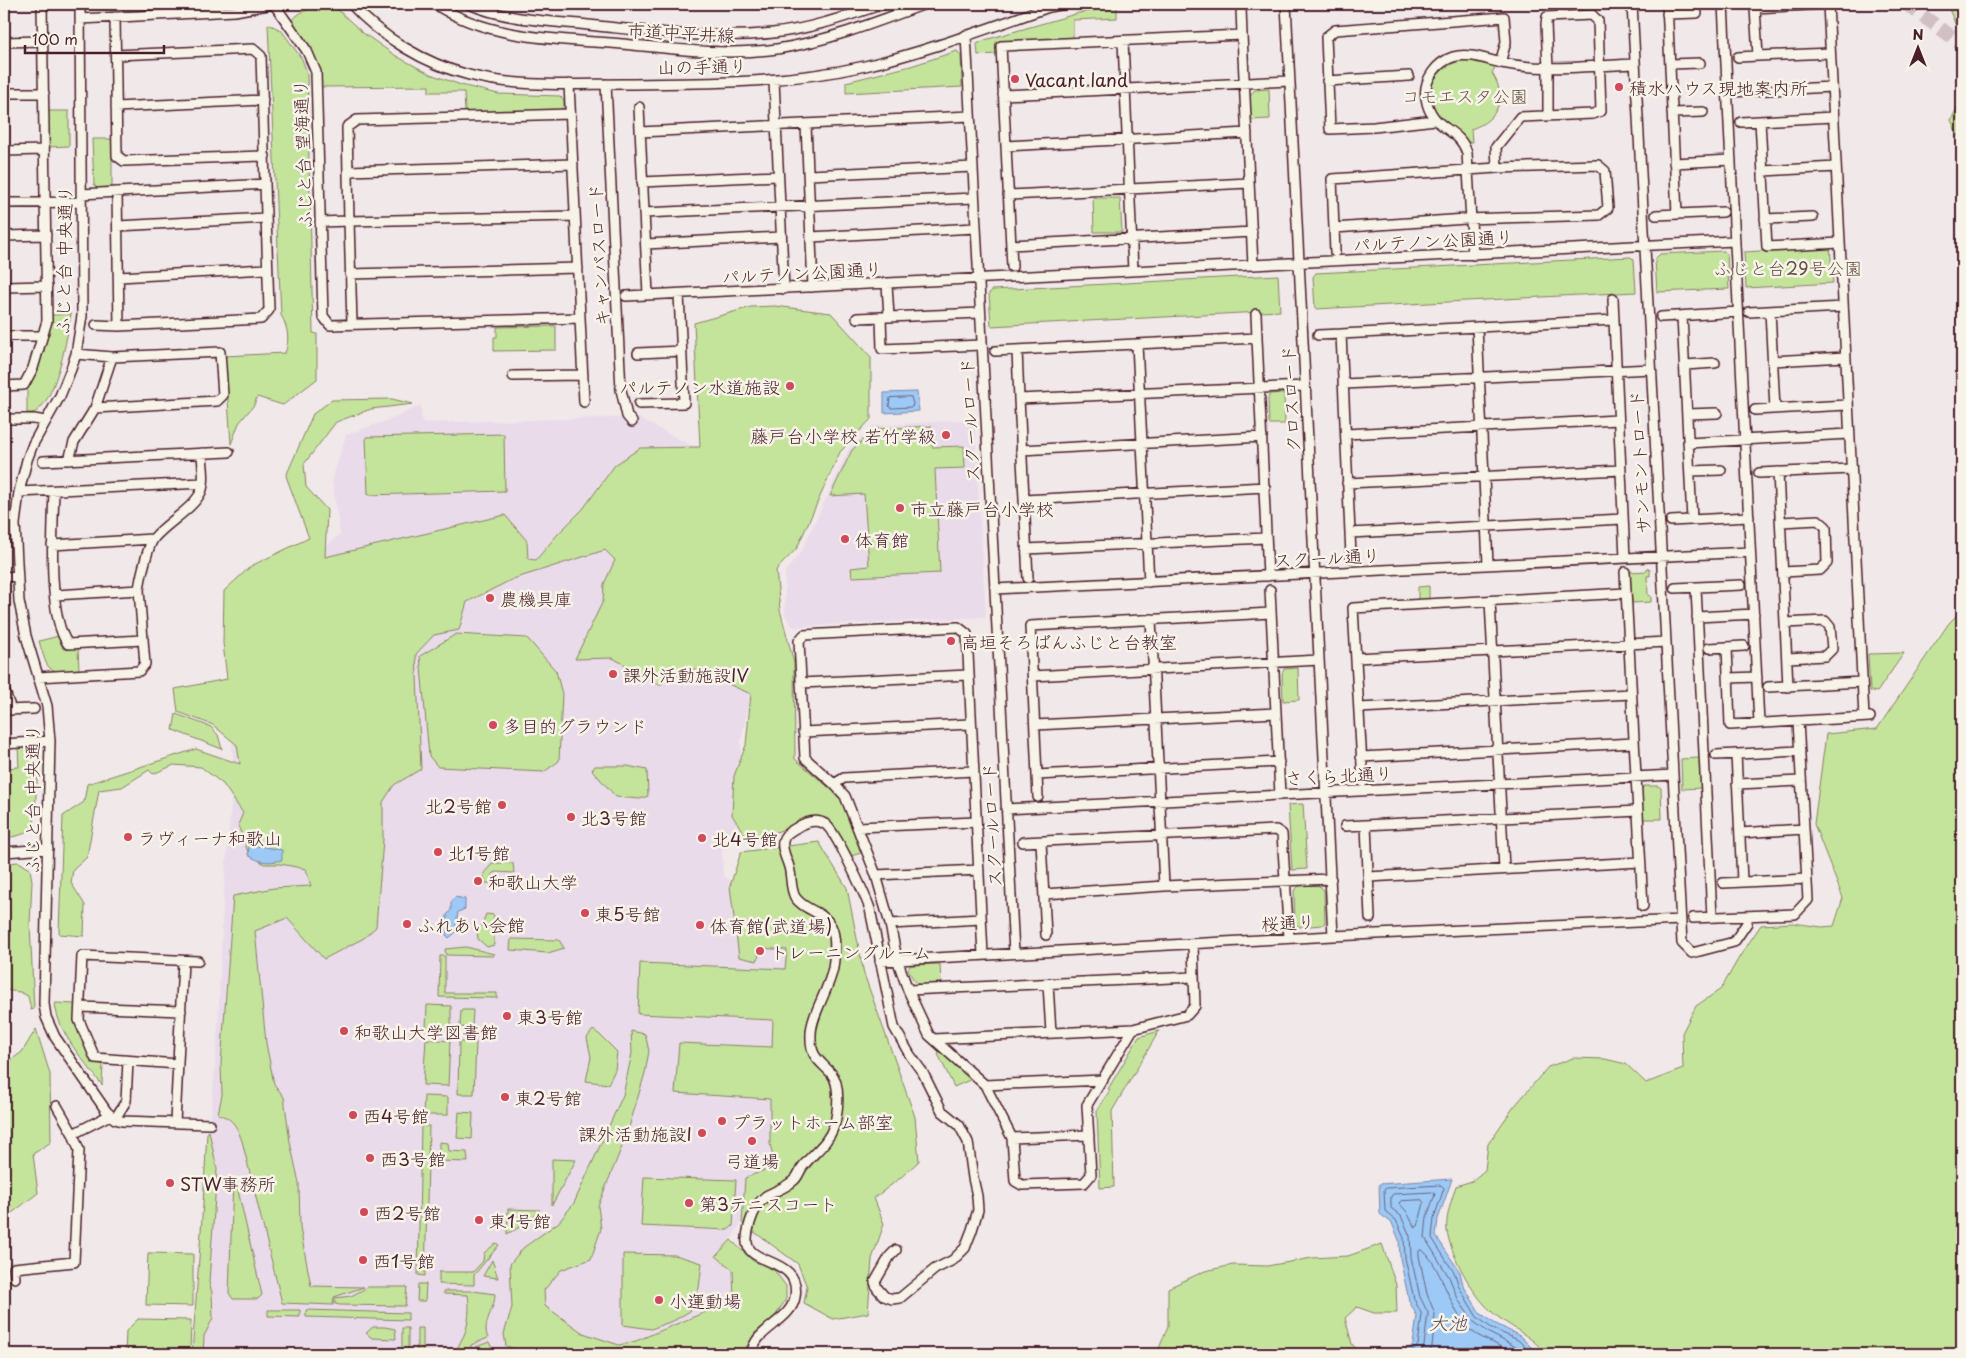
<svg xmlns="http://www.w3.org/2000/svg" width="1966" height="1358" font-family="'Playpen Sans','Klee One',sans-serif">
<style>
.built{fill:#eadbea}
.green{fill:#c4e49c;stroke:#878264}
.water{fill:#9cc9f6;stroke:#7b85a5}
.lines{fill:none;stroke-linecap:round;stroke-linejoin:round}
.shore{stroke:#6b637c;stroke-width:1}
.highway-tunnel{stroke:#d0c0c3;stroke-width:14;stroke-dasharray:14 7;stroke-linecap:butt}
.minor-casing{stroke:#4a1f2b;stroke-width:12}
.minor{stroke:#f7f3e8;stroke-width:9}
.poi-dot{fill:#d1495b;stroke:#f7f3e8;stroke-width:2}
.labels{text-anchor:middle;dominant-baseline:central;stroke-width:5;stroke-linejoin:round;paint-order:stroke}
.street-label{font-size:18px;fill:#4a1f2b;stroke:#f7f3e8}
.poi-label{font-size:18px;fill:#4a1f2b;stroke:#f7f3e8;text-anchor:start}
.park-label{font-size:18px;fill:#685047;stroke:#f7f3e8}
.water-label{font-size:19px;font-style:italic;fill:#5e4a5e;stroke:#f7f3e8}
</style>
<rect width="100%" height="100%" fill="#f1e8e9"/>
<filter id="ink" filterUnits="userSpaceOnUse"><feTurbulence type="fractalNoise" baseFrequency=".02" numOctaves="2"/><feDisplacementMap in="SourceGraphic" scale="10" xChannelSelector="R" yChannelSelector="G"/><feConvolveMatrix kernelMatrix="1 2 1 2 8 2 1 2 1" color-interpolation-filters="sRGB"/></filter>
<g filter="url(#ink)">
<!-- built -->
<path class="built" d="M421,405L422,423L636,417L690,445L709,448L751,694L741,741L742,811L722,852L723,875L738,887L788,933L785,1166L755,1198L731,1240L718,1255L752,1296L729,1354H196L200,1254L218,1026L223,902L233,781L231,635L298,569L340,534L332,480L346,435L394,418Z
M974,419L986,617L793,627L785,615V572L801,552L849,449L873,426Z"/>
<!-- green -->
<path class="green" d="M1947,4H1962V40Z
M318,6L337,9L363,33L396,56L430,74L461,85L498,94L560,96L564,100V106L560,111L465,113L464,92H429V86L321,87C319,57 308,43 291,20L302,12Z
M1117,6V18L1073,20V38L996,42L997,54L978,55L977,44L985,40L1079,13Z
M268,24L281,30L302,59L307,73L313,333L317,334V379L283,405L257,397L254,405L239,423L231,444L225,356L285,353C290,341 288,327 281,315Z
M957,51L961,55L962,87L846,93V82L911,66Z
M1461,60H1468L1495,67L1492,73C1508,98 1498,120 1471,129L1472,142H1466C1458,128 1442,125 1435,112C1421,88 1438,68 1461,60Z
M1269,89L1270,119L1251,120L1250,95L1255,90Z
M1962,98V145L1951,120Z
M48,111H69V146L48,147Z
M92,139H112V189H98L94,185Z
M1093,198H1120L1122,232H1094Z
M1830,247L1833,283L1746,288L1744,252Z
M1724,251L1727,254L1729,289L1657,292L1655,259L1660,254Z
M1631,257L1634,260L1636,292L1315,309L1313,277L1316,273Z
M1278,275L1280,311L991,326L989,293L993,290Z
M775,306L831,313L871,357V419L840,452L797,548L776,570L780,610L794,663L795,759L833,791L842,801L861,853L851,856L830,823L820,816L749,842L732,815L734,776L746,745L751,694L691,668L659,685L613,658L575,659L603,601L604,584L615,560L605,550L513,579L467,602L459,630L434,635L416,654L421,769L394,785L383,802V840L376,927L364,938L324,959L287,918L255,931L266,1043L274,1084L284,1097L290,1142L299,1183L300,1228L311,1286L364,1287L334,1297L333,1305L282,1303L242,1141C237,1127 233,1118 218,1114L222,1095L221,1064L233,896L274,888L311,886L306,869L281,864H264L248,852L238,825L243,813L223,784L201,767L174,765L153,774L149,770L122,787L99,790L87,857L73,870L71,883L85,905L84,936L59,934L63,816L84,802L87,784L196,749L240,764L237,745L213,725L178,712L175,689L227,679L223,643L224,591L251,566L309,538L286,476L313,414L332,400L392,399L413,404L371,409L336,422L304,464L306,487L327,510L325,557L505,515L527,541L528,559L536,560L557,535L583,509L615,465L640,448L700,447L694,323L751,307Z
M71,314C67,338 57,395 38,410C35,413 31,413 27,413V390L44,351L51,315Z
M556,326V350L494,351V337H497V327Z
M1284,393L1285,424H1269L1268,398L1270,394Z
M931,426L932,447L964,446L965,468L935,469L940,573L852,577L851,568L869,566L864,494L830,496L852,450L875,429Z
M504,434L505,491L368,495L366,437Z
M1647,568L1650,570V576H1647L1648,595L1651,596V602L1632,603L1630,572L1647,571Z
M1429,586V602H1418V587Z
M1962,610V1354H1546C1532,1335 1508,1327 1491,1311C1473,1295 1451,1256 1447,1231C1445,1217 1452,1200 1456,1186L1472,1181L1485,1170L1488,1144L1513,1108L1548,1067L1573,1058L1605,1059L1626,1064L1646,1083L1683,1069L1682,1033L1696,1006L1721,989L1740,956L1761,925L1793,923L1822,927L1834,926L1843,898L1814,824L1826,734L1877,729L1949,623Z
M456,634L527,638L556,671L562,694L559,761L544,772L438,767L429,756L420,656Z
M59,636L63,649L78,648L79,670C45,672 49,673 39,641Z
M1904,653L1877,692L1870,691L1868,654Z
M1298,668L1299,700L1283,701L1282,674L1284,669Z
M176,714L211,727L218,735L222,749L173,730Z
M33,746L39,752L34,825C26,836 16,836 4,838V828L6,827L4,768L19,767L18,748Z
M1700,758L1701,788L1682,789L1681,759Z
M595,766H627L647,770L648,796L640,799L616,797L592,770Z
M1644,786H1658L1661,788L1662,819H1643L1641,790Z
M1303,804L1307,869L1292,870L1288,805Z
M819,842L847,888L864,974L915,1117L919,1161L899,1179L874,1198L884,1224L872,1259L868,1313L833,1319L804,1303L807,1287L798,1264L742,1223L745,1178L775,1166L770,1144V1099L675,1093L679,1043L772,1047L773,1020L638,1014L640,963L785,969L787,950L761,948L757,961L739,957L730,886L741,852Z
M19,862L30,869L32,881L30,924L34,1009L31,1010L28,996L20,992L4,990V863Z
M493,863H513L514,873L495,872L492,874L491,883H484V873Z
M1318,885L1324,890L1325,923L1322,925L1299,927L1295,924L1294,891L1299,886Z
M486,914L494,915V945L487,947L478,939L477,931L481,927Z
M511,939L559,940L564,948L548,953L510,950Z
M466,947L494,954L493,956L446,955L445,949Z
M440,956H445V993H497V998L439,997Z
M940,964L941,984C919,985 918,990 908,969L911,965Z
M55,1003L75,1004V1020L92,1063L103,1064L102,1085C84,1060 58,1034 55,1003Z
M427,1005L451,1006V1029H426Z
M461,1010H473L472,1028L460,1027Z
M36,1029L50,1074L51,1142L33,1154L38,1193L4,1219V1061L7,1063L22,1052Z
M593,1030L600,1035L617,1052L615,1070L608,1084L586,1081L591,1057L587,1038Z
M631,1031L645,1034L649,1051L645,1073L627,1134L598,1206L601,1229L591,1259L561,1270L544,1290L545,1306L583,1333L619,1345L636,1341L734,1300L733,1270L716,1256L731,1240L753,1261L774,1270L786,1286V1299L776,1315L755,1333L745,1349L746,1354H529L506,1346L504,1334L512,1307L510,1264L523,1248L559,1222L574,1203L623,1095L632,1053Z
M1159,1031L1112,1111L1114,1187L1100,1188L1097,1111L1110,1090L1108,1089L1139,1037Z
M426,1039L450,1041L448,1086L423,1085Z
M459,1042H476L474,1094H458Z
M941,1051L972,1079L954,1087L938,1054Z
M424,1096L448,1097V1115H423Z
M459,1112L473,1113L472,1139L457,1138Z
M421,1126H429L425,1276L418,1275Z
M209,1131L217,1169L209,1282L212,1293L213,1318L204,1336L203,1354H192L203,1204L207,1133Z
M439,1142L448,1143L449,1151L467,1152L468,1162L439,1161Z
M552,1159L576,1160L552,1205Z
M644,1177L736,1180L733,1226L728,1230L641,1226Z
M233,1181L237,1186L262,1295L258,1299H233L229,1293Z
M508,1209L540,1210L529,1222L507,1234Z
M496,1243L499,1245L474,1275V1285L439,1284V1272H473L483,1261L484,1253Z
M1382,1244L1396,1285L1397,1313H1374L1357,1307L1345,1318L1352,1344L1361,1354H1152L1158,1351L1168,1326V1288L1205,1271L1233,1265L1267,1266L1312,1258L1348,1256Z
M148,1253L193,1254V1306L146,1305Z
M623,1254L675,1255L702,1263L699,1288L690,1311L675,1320L651,1329L623,1325Z
M492,1260L498,1278L483,1276Z
M418,1284H426L425,1301H417Z
M368,1287H407L405,1306L340,1305L335,1304V1298L351,1296Z
M444,1291H473L495,1294C495,1310 481,1323 488,1338L471,1345V1351L457,1350C459,1344 461,1341 464,1335C469,1324 470,1307 468,1295L444,1294Z
M268,1310H300V1317L268,1316Z
M306,1310L408,1313V1320L306,1317Z
M138,1319L191,1320L190,1354H125L126,1331Z
M373,1327H385L395,1329L396,1339L372,1338L366,1333Z
M402,1328H408V1351H402Z
M417,1328H423V1354H417Z
M489,1342L494,1353L496,1354H484L476,1347Z"/>
<!-- water -->
<path class="water" d="M917,392L919,411L884,413V393Z
M249,846H260L282,850V860C269,863 260,863 248,855Z
M455,897L465,899V909L458,912L455,933L449,938L446,935L447,915L451,910V902Z
M1452,1179L1438,1219L1436,1236L1460,1272L1463,1285L1480,1313L1496,1324L1520,1336L1538,1354H1404L1413,1344L1417,1316L1409,1301L1400,1258L1399,1240L1392,1223L1380,1214L1379,1184Z"/>
<g class="lines">
<!-- shore -->
<path class="shore" d="M911,397L913,404L912,407L891,408L889,406L890,398Z
M1422,1200L1424,1203L1418,1226L1415,1228L1407,1212L1399,1203L1401,1201Z
M1411,1354L1418,1345L1422,1315L1414,1299L1405,1258L1404,1238L1396,1220L1385,1211L1384,1190L1386,1188L1441,1185L1444,1188L1434,1218L1432,1238L1455,1274L1459,1287L1477,1317L1493,1329L1518,1340L1532,1354
M1419,1354L1424,1346L1428,1313L1420,1297L1411,1257L1410,1236L1401,1216L1391,1208V1196L1393,1194L1432,1192L1435,1194L1427,1217L1425,1238L1449,1277L1459,1301L1474,1322L1491,1334L1514,1346L1524,1354
M1429,1354L1432,1347L1435,1314L1427,1294L1419,1256V1251L1421,1249C1440,1263 1449,1306 1466,1326C1479,1340 1499,1343 1513,1354"/>
<!-- highway-tunnel -->
<path class="highway-tunnel" d="M1906,4L1962,44"/>
<defs>
<path id="minor" d="M80,4L82,316L76,354L71,369L60,396L33,444L27,460L19,492L15,524L19,601L26,636L47,706L50,741L44,1004L46,1017L55,1037L107,1112L115,1119L122,1121L210,1124
M274,4L307,51L316,72L323,316L330,325L580,318L569,84
M351,4C381,37 425,64 469,75C519,88 573,84 624,84C706,83 785,84 865,66C928,51 988,28 1049,7L1066,4
M435,4C489,40 559,39 622,44C673,49 725,56 777,49C828,41 877,22 925,4
M469,4C505,20 549,21 588,25C649,31 711,40 773,33C811,29 847,16 883,4
M1286,4L1333,936
M1632,4L1682,943L1692,953L1734,942L1747,923V916
M1667,4L1677,214
M1723,4L1759,723
M1755,4V8L1828,4L1864,717
M1241,8L1242,35
M1755,8L1758,56L1830,53
M1667,14L1697,13
M115,17L117,156L124,161L265,156
M80,19L235,11L273,4
M966,35L1014,953
M1123,41L1133,271
M4,42L43,41
M116,55L253,49L261,56L269,310L261,319L119,326L117,192
M1738,57L1758,56
M1670,64L1700,63
M774,81L784,289
M1327,81L1409,76
M606,84L621,390L627,416L632,422
M1728,92L1832,87
M4,93H44
M1003,95L1289,81
M116,107L263,100
M639,107L648,295
M1672,113L1703,112
M570,114L357,120L347,127L349,221L575,216
M1435,120L1374,127L1330,129L1326,37L1335,30L1504,17L1506,42L1500,63
M1760,121L1767,247L1840,243
M1741,122L1833,117
M806,125L813,287
M640,132L970,116
M1006,146L1247,133
M4,151L44,150
M1674,163L1731,160
M1497,168L1598,165L1605,171L1608,208L1599,215L1466,219L1334,228L1332,179L1497,168L1496,147L1520,117L1593,114L1601,111L1598,21L1592,15L1547,17L1546,24L1548,69V116
M348,171L573,164
M1763,171L1836,167
M809,175L973,167
M642,182L778,176
M81,194L265,184
M1008,195L1249,183
M4,203L81,202
M644,213L974,198
M1656,215L1723,212
M1765,219L1813,217
M320,222L349,221L352,324
M118,226L266,218
M1334,228L1335,252
M4,236L46,235
M811,237L975,228
M646,244L781,237
M1011,245L1252,232
M1473,255L1467,153C1459,126 1431,131 1426,98C1423,80 1437,62 1453,57C1469,52 1487,60 1502,63C1546,72 1591,66 1635,64
M1012,267L1001,46L1242,35L1253,265
M350,274L578,268
M119,277L267,269
M887,284L889,317H881L882,349L982,345
M4,287L47,286
M626,296L1734,241
M1613,299L1614,320
M1770,311L1775,409
M1749,312L1843,307
M1256,314L1257,338
M1682,316L1692,520
M889,317L980,313
M1661,317L1738,312
M580,318L584,402
M857,318L881,317
M96,325L119,326
M1477,327L1488,564
M1318,335L1341,334
M4,336H41
M1137,344L1149,582
M1017,350L1019,399L1305,386
M995,351L1257,338L1268,576
M638,353L682,351
M76,354L112,357L220,352L223,395L217,401L95,408
M1772,361L1845,357
M1685,365L1715,363
M513,376L583,375
M1344,384L1651,369
M4,386L24,385L33,368L47,321L42,4
M1019,399L1028,578
M639,404L684,403L679,294
M1755,410L1847,405
M1687,414L1717,413
M4,419H34L45,421
M1346,434L1618,420
M1688,443L1849,434
M1021,450L1262,437
M69,460L74,442L95,408L112,357
M43,461L229,452
M1690,471L1721,470
M1778,472L1788,687
M1759,473L1851,469
M1347,483L1621,470
M54,491C53,525 47,617 68,644L143,640
M19,492L203,483
M1024,500L1265,487
M1623,519L1350,533L1341,334L1614,320L1625,558
M1671,521L1749,517
M1781,522L1818,520L1826,527L1827,563L1820,570L1783,572
M1350,533L1351,557
M52,545L153,539
M1026,549L1266,538
M1625,572L1643,906
M4,577L17,576
M1675,588L1741,585
M1696,588L1712,917
M995,589L1750,552
M1270,590L1280,795
M55,595L139,590
M1490,601L1504,869
M1697,617L1754,614
M1151,619L1164,886
M1785,623L1825,621L1830,627L1832,649L1825,656L1787,658
M1727,647L1730,725L1870,717
M1709,648L1744,646
M1356,658L1666,642
M1033,676L1319,660
M38,677L139,671L145,664L139,590C140,580 148,545 154,538C166,523 193,509 201,492C206,481 202,464 202,453
M1729,678L1757,677
M801,683L968,675
M1768,687L1862,682
M4,689L11,710
M1359,708L1631,694
M4,710L34,709
M1035,725L1276,713
M803,732L970,724
M4,744L50,741
M1736,754L1742,881
M1716,755L1800,751
M1361,757L1634,743
M1037,775L1279,762
M1363,782L1353,608L1626,593
M834,784L844,778L973,771
M1737,784L1801,781
M1038,797L1030,626L1271,613
M1006,809L1673,775
M1366,825L1370,918
M1345,826L1638,811
M858,827L976,822
M1740,833L1804,829
M1023,842L1276,830L1282,834L1289,938
M1041,842L1046,935
M4,852L48,849
M876,875L979,870
M1368,877L1640,862
M1723,883L1807,879
M1044,894L1164,886L1331,879
M1693,918L1795,914L1808,900L1798,721
M890,924L981,919
M983,955L967,634L958,627L804,635L799,641L805,758L834,784L845,796L876,875L890,924L897,959L908,990L929,1035L985,1085L1012,1138L1015,1181L1022,1185L1084,1183L1091,1175L1087,1105L1133,1029L1187,1015L1195,1006L1193,944
M880,961L1333,936L1681,920
M1048,984L1051,1033
M908,990L1194,977
M80,1007L181,1011
M934,1039L1133,1029
M178,1064L95,1058L79,1020L82,956L198,961
M985,1085L1103,1080
M115,1119L126,1101L128,1061
M175,1123L183,961
M73,1134L110,1115
M1012,1138L1089,1135
M15,1278L14,1268L74,1262L79,1150L73,1134L57,1106
M752,1354C753,1329 791,1322 795,1297C802,1255 743,1267 747,1238C748,1225 755,1204 766,1196C775,1191 785,1188 793,1181C799,1177 799,1170 804,1165C815,1151 827,1145 834,1126C838,1113 841,1084 831,1073C818,1059 810,1057 811,1034C811,1015 829,990 833,968C835,955 837,938 831,926C822,910 804,911 795,897C790,888 792,877 789,867C787,859 781,850 783,841C784,835 790,831 796,828C804,823 815,818 825,824C836,831 865,895 870,909L894,1027L910,1055L923,1073L942,1111L959,1125L968,1142L973,1178L977,1196L978,1210L972,1230L965,1248L953,1260L935,1269L900,1298L892,1299L884,1296L877,1288L875,1282L890,1256L896,1250"/>
</defs>
<!-- minor casing -->
<use href="#minor" class="minor-casing"/>
<!-- minor -->
<use href="#minor" class="minor"/>
</g>
</g>
<!-- markers -->
<g class="poi-dot">
<circle cx="1015" cy="79" r="5"/>
<circle cx="1619" cy="87" r="5"/>
<circle cx="790" cy="386" r="5"/>
<circle cx="946" cy="435" r="5"/>
<circle cx="900" cy="508" r="5"/>
<circle cx="845" cy="539" r="5"/>
<circle cx="490" cy="598" r="5"/>
<circle cx="951" cy="641" r="5"/>
<circle cx="613" cy="674" r="5"/>
<circle cx="493" cy="725" r="5"/>
<circle cx="502" cy="805" r="5"/>
<circle cx="571" cy="817" r="5"/>
<circle cx="128" cy="837" r="5"/>
<circle cx="702" cy="838" r="5"/>
<circle cx="438" cy="852" r="5"/>
<circle cx="478" cy="881" r="5"/>
<circle cx="585" cy="913" r="5"/>
<circle cx="407" cy="924" r="5"/>
<circle cx="700" cy="925" r="5"/>
<circle cx="760" cy="951" r="5"/>
<circle cx="507" cy="1016" r="5"/>
<circle cx="344" cy="1031" r="5"/>
<circle cx="505" cy="1097" r="5"/>
<circle cx="353" cy="1115" r="5"/>
<circle cx="722" cy="1121" r="5"/>
<circle cx="702" cy="1133" r="5"/>
<circle cx="752" cy="1141" r="5"/>
<circle cx="370" cy="1158" r="5"/>
<circle cx="170" cy="1183" r="5"/>
<circle cx="689" cy="1203" r="5"/>
<circle cx="364" cy="1212" r="5"/>
<circle cx="479" cy="1220" r="5"/>
<circle cx="363" cy="1260" r="5"/>
<circle cx="659" cy="1300" r="5"/>
</g>
<g class="labels">
<!-- street labels -->
<g class="street-label">
<text transform="translate(681 32) rotate(3)">市道中平井線</text>
<text transform="translate(702 66) rotate(-1)">山の手通り</text>
<text transform="translate(302 154) rotate(-92)">ふじと台 望海通り</text>
<text transform="translate(1433 240) rotate(-3)">パルテノン公園通り</text>
<text transform="translate(598 255) rotate(-93)">キャンパスロード</text>
<text transform="translate(63 260) rotate(-89)">ふじと台 中央通り</text>
<text transform="translate(802 272) rotate(-3)">パルテノン公園通り</text>
<text transform="translate(1290 399) rotate(-93)">クロスロード</text>
<text transform="translate(969 420) rotate(-93)">スクールロード</text>
<text transform="translate(1639 462) rotate(-93)">サンモントロード</text>
<text transform="translate(1327 557) rotate(-3)">スクール通り</text>
<text transform="translate(1339 775) rotate(-3)">さくら北通り</text>
<text transform="translate(31 799) rotate(-90)">ふじと台 中央通り</text>
<text transform="translate(991 825) rotate(-93)">スクールロード</text>
<text transform="translate(1288 922) rotate(-3)">桜通り</text>
</g>
<!-- poi labels -->
<g class="poi-label">
<text x="1025" y="79">Vacant land</text>
<text x="1629" y="87">積水ハウス現地案内所</text>
<text x="780" y="386" text-anchor="end">パルテノン水道施設</text>
<text x="936" y="435" text-anchor="end">藤戸台小学校 若竹学級</text>
<text x="910" y="508">市立藤戸台小学校</text>
<text x="855" y="539">体育館</text>
<text x="500" y="598">農機具庫</text>
<text x="961" y="641">高垣そろばんふじと台教室</text>
<text x="623" y="674">課外活動施設IV</text>
<text x="503" y="725">多目的グラウンド</text>
<text x="492" y="805" text-anchor="end">北2号館</text>
<text x="581" y="817">北3号館</text>
<text x="138" y="837">ラヴィーナ和歌山</text>
<text x="712" y="838">北4号館</text>
<text x="448" y="852">北1号館</text>
<text x="488" y="881">和歌山大学</text>
<text x="595" y="913">東5号館</text>
<text x="417" y="924">ふれあい会館</text>
<text x="710" y="925">体育館(武道場)</text>
<text x="770" y="951">トレーニングルーム</text>
<text x="517" y="1016">東3号館</text>
<text x="354" y="1031">和歌山大学図書館</text>
<text x="515" y="1097">東2号館</text>
<text x="363" y="1115">西4号館</text>
<text x="732" y="1121">プラットホーム部室</text>
<text x="692" y="1133" text-anchor="end">課外活動施設I</text>
<text x="380" y="1158">西3号館</text>
<text x="752" y="1160" text-anchor="middle">弓道場</text>
<text x="180" y="1183">STW事務所</text>
<text x="699" y="1203">第3テニスコート</text>
<text x="374" y="1212">西2号館</text>
<text x="489" y="1220">東1号館</text>
<text x="373" y="1260">西1号館</text>
<text x="669" y="1300">小運動場</text>
</g>
<!-- park labels -->
<g class="park-label">
<text x="1465" y="95">コモエスタ公園</text>
<text x="1788" y="267">ふじと台29号公園</text>
</g>
<!-- water labels -->
<g class="water-label">
<text x="1448" y="1322">大池</text>
</g>
</g>
<!-- margin -->
<rect width="1966" height="1358" fill="none" stroke="#f7f3e8" stroke-width="20"/>
<rect x="10" y="10" width="1946" height="1338" fill="none" stroke="#4a1f2b" stroke-width="2" filter="url(#ink)"/>
<!-- north arrow -->
<g transform="translate(1918 48)" stroke="#f7f3e8" stroke-width="4" paint-order="stroke">
<path d="M0-4L9 19L0 12L-9 19Z" fill="#4a1f2b"/>
<text y="-8" font-size="14" font-weight="bold" text-anchor="middle" fill="#4a1f2b">N</text>
</g>
<!-- scale -->
<path d="M25 45v8h139v-8" fill="none" stroke="#4a1f2b" stroke-width="2.5"/>
<text x="32" y="45" font-size="15" fill="#4a1f2b" stroke="#f7f3e8" stroke-width="4" paint-order="stroke">100 m</text>
</svg>
